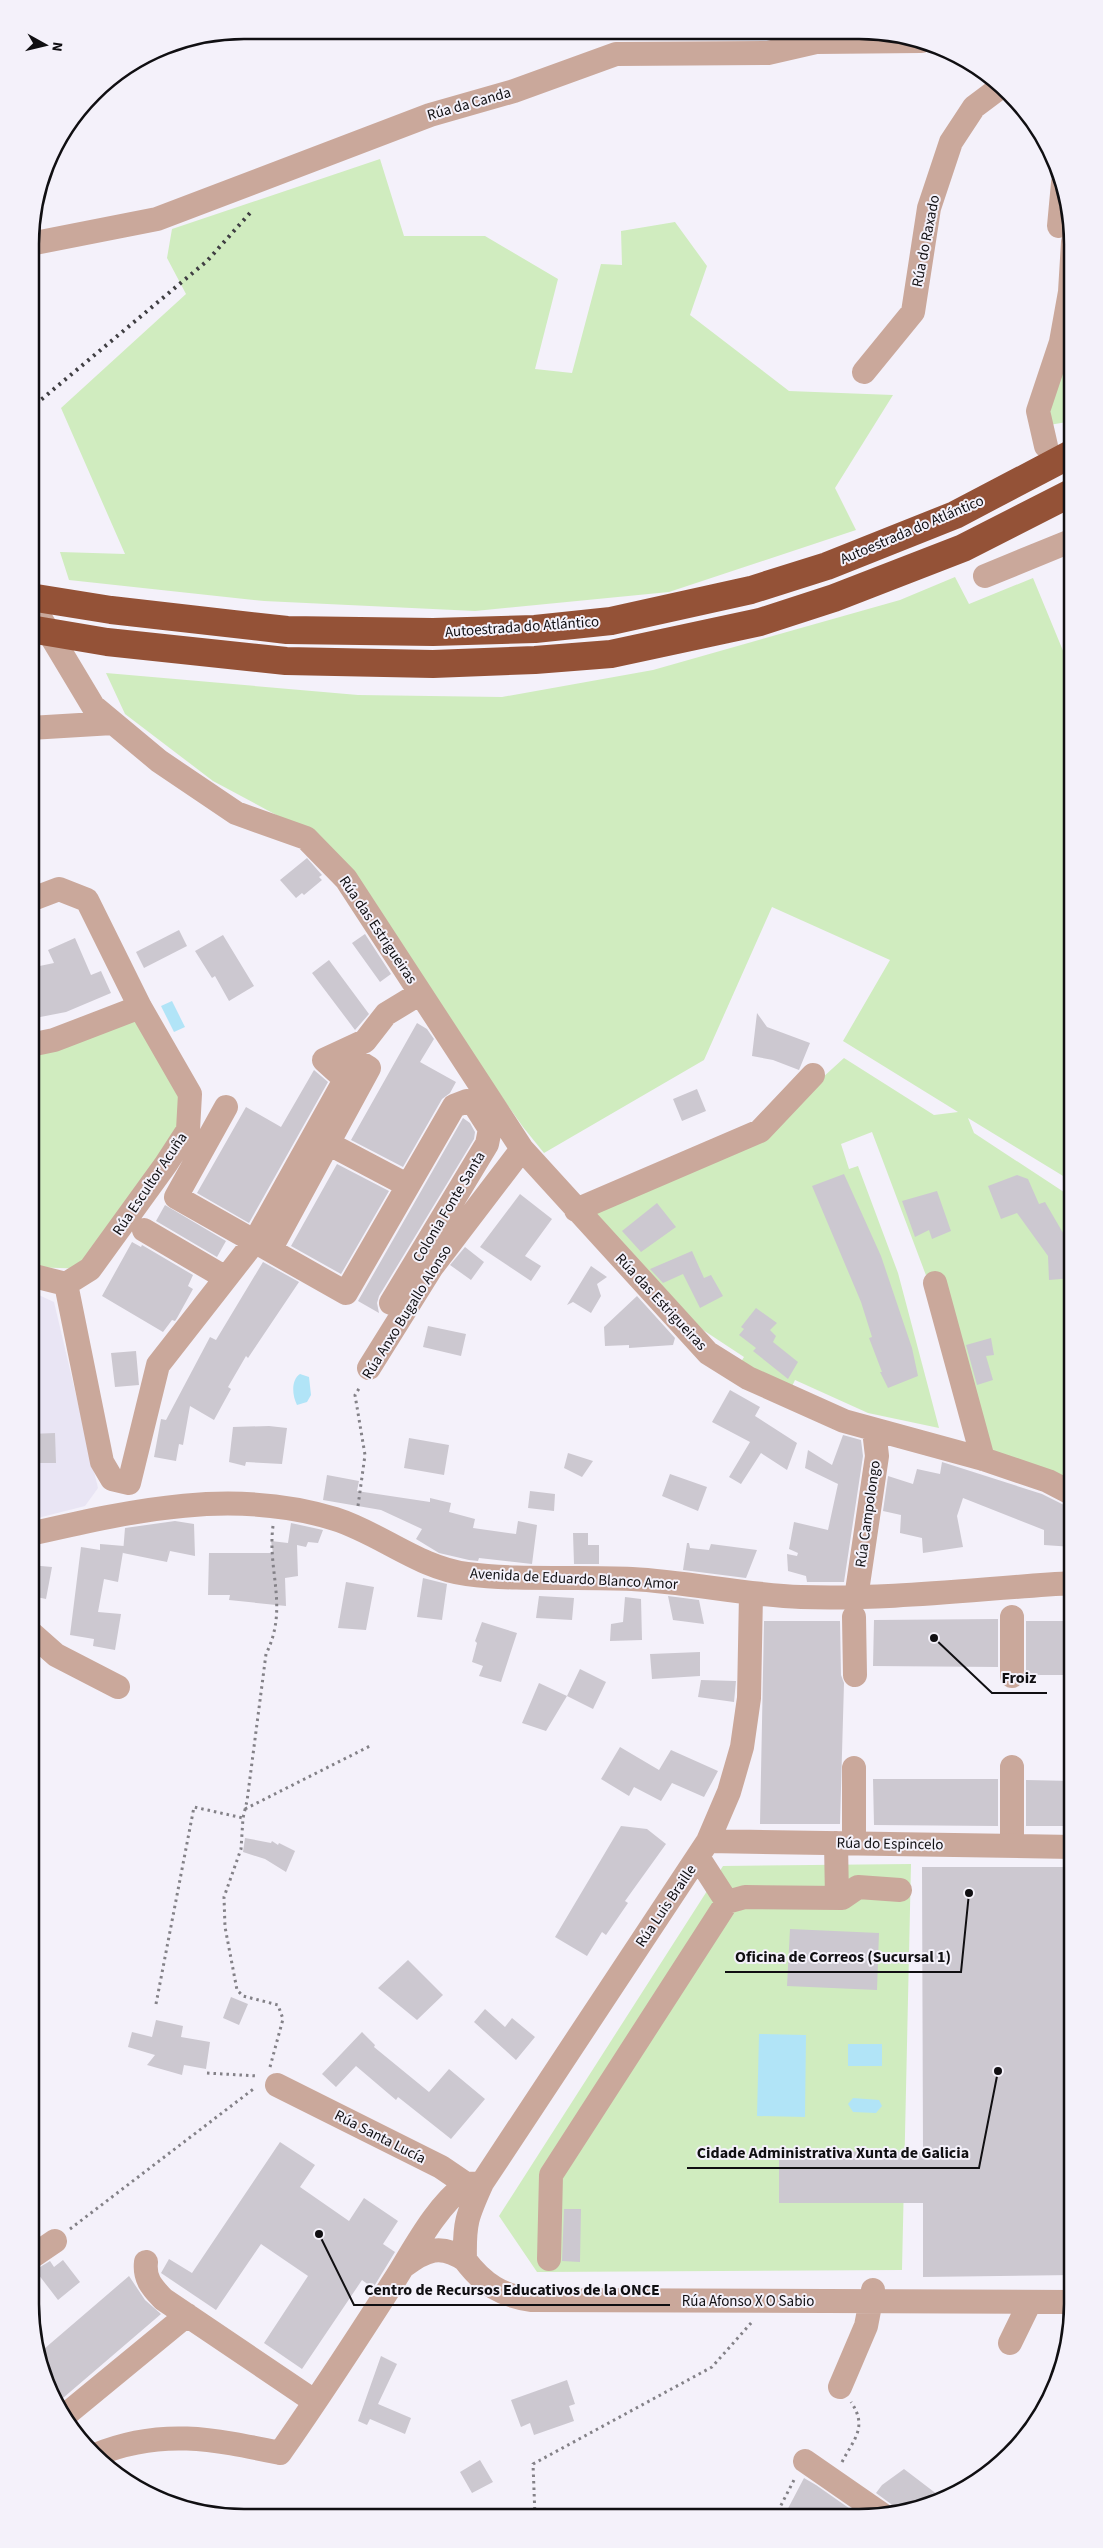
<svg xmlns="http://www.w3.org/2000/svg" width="1103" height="2548" font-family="'Source Sans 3',sans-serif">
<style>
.built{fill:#e9e5f4}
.green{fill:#d0ecbf}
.water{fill:#b1e4f7}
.building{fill:#ccc8d0}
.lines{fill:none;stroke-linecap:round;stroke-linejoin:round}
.path{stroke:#838187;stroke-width:3;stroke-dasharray:2.5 4;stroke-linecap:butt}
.minor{stroke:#caa89b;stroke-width:24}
.highway{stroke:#945237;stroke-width:28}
.rail{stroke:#3f3e42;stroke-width:4;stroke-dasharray:2.5 5;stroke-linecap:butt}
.labels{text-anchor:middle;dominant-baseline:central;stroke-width:4;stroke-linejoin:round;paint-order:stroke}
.street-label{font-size:15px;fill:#100f12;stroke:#f4f1fa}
.rim{fill:none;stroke:#100f12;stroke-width:2.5}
.leader{fill:none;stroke:#100f12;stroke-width:2}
.callout-dot{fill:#100f12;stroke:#f4f1fa;stroke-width:2}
.callout-label{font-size:16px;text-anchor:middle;font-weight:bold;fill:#100f12;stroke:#f4f1fa;stroke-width:4;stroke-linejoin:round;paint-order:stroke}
</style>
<rect width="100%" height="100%" fill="#f4f1fa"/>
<!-- built -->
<path class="built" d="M30,1291L54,1302L98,1488L85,1506L30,1520Z"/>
<!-- green -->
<path class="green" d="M380,159L404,236H485L558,279L535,369L572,373L601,264L622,265L621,231L675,222L707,266L690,315L789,391L893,395L835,488L856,530L669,592L475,611L264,601L69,580L60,552L125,554L61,408L186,294L167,258L172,229Z
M1073,350V421L1049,425L1047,399Z
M955,577L969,604L1033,578L1073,675V1182L968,1118L974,1133L1073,1198V1474L1067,1482L986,1451L927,1278L872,1132L841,1144L849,1169L858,1166L898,1273L939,1428L868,1413L795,1380L787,1397L736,1370L744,1357L700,1328L593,1213L753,1141L844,1058L934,1115L958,1112L843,1041L890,960L772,907L704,1060L544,1153L523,1127L319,838L213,781L125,714L106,673L358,695L502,697L653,670L900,600Z
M140,1007L190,1094L188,1130L90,1269L30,1267V1045Z
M911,1864L902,2270L537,2272L499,2216L723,1866Z"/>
<!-- water -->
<path class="water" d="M172,1001L185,1027L174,1032L161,1006Z
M300,1374L309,1377L311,1395L307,1402L297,1405C292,1395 291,1380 300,1374Z
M759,2034L806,2035L805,2117L757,2116Z
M848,2044H882V2066H848Z
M853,2098L879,2100L882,2106L876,2113L853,2112L848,2104Z"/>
<!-- building -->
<path class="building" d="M307,858L322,875L319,877L322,880L304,895L302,893L296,898L280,880Z
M179,930L187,946L144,968L136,952Z
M365,934L391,974L380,982L352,943Z
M223,935L254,986L229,1001L215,976L212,978L195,951Z
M75,938L91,975L101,971L111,993L66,1012L30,1019V968L54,963L48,950Z
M329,960L369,1014L355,1030L312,973Z
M757,1013L767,1027L810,1043L799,1070L773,1060L752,1056Z
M417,1023L427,1029L434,1039L420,1062L456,1082L450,1093L442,1099L403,1167L351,1140Z
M314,1070L328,1082L249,1223L197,1193L246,1107L281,1127Z
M697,1089L706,1111L682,1121L673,1099Z
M463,1118L470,1123L475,1132L474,1139L379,1296L377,1303L379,1313L358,1301Z
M337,1164L389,1191L341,1274L291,1246Z
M844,1174L881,1256L912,1348L918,1376L888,1388L880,1372H882L869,1338L872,1337L861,1302L812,1186Z
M1017,1175L1028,1179L1039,1204L1045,1202L1066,1238H1073V1278L1049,1280L1048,1256L1017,1213L1001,1219L988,1186Z
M937,1191L951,1231L932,1239L929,1230L915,1237L902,1201Z
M520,1194L552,1219L525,1256L541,1266L531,1281L480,1247Z
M657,1203L676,1227L641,1252L622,1231Z
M165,1205L226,1241L217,1257L156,1221Z
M132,1242L141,1247L142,1245L193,1275L188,1286L193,1289L177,1318L175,1321L172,1320L163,1332L102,1296Z
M465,1247L484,1262L471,1280L450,1265Z
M692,1251L704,1278L711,1275L723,1296L700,1308L683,1274L663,1283L650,1269Z
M263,1262L299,1282L248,1358L246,1356L228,1387L231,1389L214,1420L190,1406L183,1445L179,1444L176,1461L154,1457L161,1419L166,1420L210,1337L216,1340Z
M591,1266L607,1277L597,1284L601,1296L591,1313L573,1302L567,1305Z
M637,1296L675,1338L673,1345L629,1348V1345L605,1346L604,1327Z
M756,1308L777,1323L770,1330L776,1336L773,1342L798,1362L788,1379L753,1351L756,1348L739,1335L744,1329L741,1327Z
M428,1326L466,1334L461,1356L423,1347Z
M991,1338L994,1355L986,1356L993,1380L977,1385L966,1345Z
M136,1351L139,1385L115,1387L111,1353Z
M730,1390L760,1407L755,1416L797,1443L787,1470L761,1453L741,1484L729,1477L750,1442L712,1422Z
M269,1426L287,1428L282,1464L246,1462L245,1466L229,1462L233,1427Z
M55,1433L56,1463H30V1434Z
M843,1435L861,1440L863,1456L844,1582H807L806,1576L788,1571L787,1554L797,1556L798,1553L789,1549L794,1522L828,1530L838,1484L805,1468L808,1450L832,1465Z
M409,1438L449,1445L444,1475L404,1468Z
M568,1453L593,1461L582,1477L564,1468Z
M942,1462L1042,1494L1064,1505L1073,1511V1547L1044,1545V1530L963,1498L957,1516L963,1547L923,1553L922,1538L900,1533L901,1515L883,1511L888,1476L913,1484L917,1469L940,1474Z
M670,1474L707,1487L698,1511L662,1496Z
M327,1475L359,1481L357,1491L430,1502V1498L451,1503L449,1512L475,1519L473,1528L516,1534L518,1521L537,1525L532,1564L479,1558L478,1561L469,1560L439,1553L416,1539L422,1529L381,1510L323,1500Z
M530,1491L555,1494L554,1511L528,1508Z
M175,1521L194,1524L195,1556L170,1551L167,1562L123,1553L125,1528Z
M291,1523L323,1530L318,1543L308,1542L306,1547L297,1545L298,1576L285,1578L286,1606L229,1600L230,1595H208L209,1553H273L271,1541L288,1543Z
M573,1533H588V1545H599V1564H574Z
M687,1543H689L690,1548L709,1550L711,1544L757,1550L746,1578L683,1570Z
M100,1544L124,1546L118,1582L104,1579L98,1612L121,1614L115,1650L93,1646L94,1639L70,1635L81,1547L100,1550Z
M30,1565L52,1567L46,1599L32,1596Z
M423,1578L447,1584L442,1620L417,1617Z
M346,1582L374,1587L366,1630L338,1628Z
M539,1596L574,1598L572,1620L536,1618Z
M668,1596L699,1600L704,1624L673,1620Z
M625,1597L641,1599L642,1640L610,1641L611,1624L623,1622Z
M998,1619V1667L873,1666L874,1620Z
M764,1621H840L841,1675L844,1683L840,1824H760Z
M1026,1621H1073V1675H1026Z
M482,1622L517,1633L501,1682L479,1676L483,1666L472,1662L477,1643L475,1641Z
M700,1652V1676L652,1679L650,1654Z
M580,1669L606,1682L593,1709L567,1696Z
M701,1680L736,1681L734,1702L698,1697Z
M539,1683L567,1696L546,1731L522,1723Z
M620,1747L659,1770L671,1750L718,1771L704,1797L672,1783L661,1801L634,1787L629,1796L601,1779Z
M873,1779H998V1826L874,1825Z
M1026,1780L1073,1781V1826H1026Z
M621,1826L647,1829L666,1844L625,1901L628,1903L606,1935L602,1932L587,1956L555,1937Z
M245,1838L271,1843L272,1841L278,1845L279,1843L295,1851L286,1872L265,1859L243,1852Z
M922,1867H1073V2275L923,2277V2203H779V2151L923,2152Z
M790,1929L879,1933L877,1990L787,1986Z
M408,1960L443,1995L417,2020L378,1988Z
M231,1997L248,2004L239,2025L223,2018Z
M485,2009L505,2027L512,2018L535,2037L516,2060L474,2022Z
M156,2020L183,2026L181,2037L210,2042L206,2069L184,2065L182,2075L147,2065L155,2055L128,2047L132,2032L152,2037Z
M362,2032L375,2045L374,2047L429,2092L449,2069L485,2099L451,2139L398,2097L396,2100L356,2066L336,2087L322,2074Z
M280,2142L315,2165L300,2187L349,2221L364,2198L398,2221L383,2244L395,2252L373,2288L362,2280L302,2369L264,2343L308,2276L261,2244L216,2310L161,2273L169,2259L192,2273Z
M564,2209H581L580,2262L562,2261Z
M63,2260L80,2282L58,2300L35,2270L50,2261L54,2267Z
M129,2276L145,2300L161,2314L56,2404L37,2355Z
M381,2356L397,2364L378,2404L411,2418L405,2434L370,2419L367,2425L358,2421Z
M567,2380L575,2404L569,2406L574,2421L534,2435L530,2423L521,2427L511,2400Z
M480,2460L493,2482L472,2493L460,2472Z
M904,2469L942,2498L915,2511L896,2513L891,2504L876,2493L882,2485Z
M804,2478L816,2485L863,2518H783Z"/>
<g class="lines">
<!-- path -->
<path class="path" d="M358,1506L365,1455L355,1395L360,1387
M245,1809L370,1746
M156,2004L194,1807L243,1818
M270,2067L283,2019L278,2005L243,1996L237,1990L225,1927L224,1897L241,1849L243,1818L247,1801L266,1654C289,1608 267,1571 273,1526
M207,2073L258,2076
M70,2229L256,2087
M842,2462C854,2439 868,2427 851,2402
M535,2516L533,2464L712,2367L752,2322
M775,2517L795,2478"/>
<!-- minor -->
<path class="minor" d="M1059,226L1063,183
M1073,242L1070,292H1073
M30,244L157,219L430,115L514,91L616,54L768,53L816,42L921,41
M864,372L913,312L929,208L951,142L974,107L1002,86
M1046,446L1038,411L1061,342L1070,292
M985,576L1073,540
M30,601L93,706L159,761L236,813L306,838L346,879L522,1149L708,1353L748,1378L844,1421L983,1459L1048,1481L1073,1494
M30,728L113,723
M30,900L59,889L87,900L140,1007L190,1094L188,1130L166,1164L90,1269L66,1284L102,1462L112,1479L129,1483L158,1365L255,1241L356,1060L369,1068L270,1250
M30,1045L54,1040L140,1007
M345,1079L324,1060L365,1041L386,1014L414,997L422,996
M226,1107L176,1197L346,1293L454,1106L467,1101L474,1104L490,1129L487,1144L391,1303
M316,1137L407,1185
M576,1210L760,1131L813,1075
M144,1230L226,1278
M30,1275L66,1284
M935,1283L983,1459
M369,1368L432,1267L522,1149
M30,1534C131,1511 233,1487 335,1519C380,1533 419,1568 467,1574C522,1581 577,1576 632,1579C689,1582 744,1595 801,1597C892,1600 983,1588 1073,1583
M751,1594L749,1698L742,1747L729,1792L708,1841L482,2183C467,2216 464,2223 465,2260C483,2284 502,2296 532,2300L1073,2302
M856,1598L877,1456L874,1430
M854,1617L855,1675
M1012,1617V1676
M30,1632L56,1655L118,1687
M854,1768V1843
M708,1841L1073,1847
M836,1843L837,1898
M1012,1845V1767
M698,1857L727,1902
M277,2085L441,2167L466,2184L481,2183
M30,2258L55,2241
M549,2259L551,2175L727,1902L745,1897L842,1898L858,1887L900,1890
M146,2262C144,2279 152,2287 163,2299L314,2401
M404,2266C425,2250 441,2243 465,2260
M1010,2343L1030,2302
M840,2387L866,2326L873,2290
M63,2417L187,2315
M95,2455C161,2428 213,2439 280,2453C319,2397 357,2339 394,2281C415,2248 434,2209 466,2184
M805,2461L883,2515"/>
<!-- highway -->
<path class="highway" d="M30,597L111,610L287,630L433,632L535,629L611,621L751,590L827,566L955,515L1073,453
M30,629L107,642L286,661L433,664L535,660L611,654L760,622L834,598L963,548L1073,492"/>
<!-- rail -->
<path class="rail" d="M30,409L207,261L250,213"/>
</g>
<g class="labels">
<!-- street labels -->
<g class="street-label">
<text transform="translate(469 104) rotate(-16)">Rúa da Canda</text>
<text transform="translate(926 241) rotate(-79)">Rúa do Raxado</text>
<text transform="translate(912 530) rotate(-23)">Autoestrada do Atlántico</text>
<text transform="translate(522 627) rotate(-4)">Autoestrada do Atlántico</text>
<text transform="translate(378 930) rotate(56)">Rúa das Estrigueiras</text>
<text transform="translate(150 1184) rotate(-56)">Rúa Escultor Acuña</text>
<text transform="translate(449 1207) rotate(-59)">Colonia Fonte Santa</text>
<text transform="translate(661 1302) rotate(47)">Rúa das Estrigueiras</text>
<text transform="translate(407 1312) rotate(-58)">Rúa Anxo Bugallo Alonso</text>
<text transform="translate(868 1514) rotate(-82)">Rúa Campolongo</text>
<text transform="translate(574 1579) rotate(3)">Avenida de Eduardo Blanco Amor</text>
<text transform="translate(890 1844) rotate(1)">Rúa do Espincelo</text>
<text transform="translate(666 1906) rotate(-56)">Rúa Luis Braille</text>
<text transform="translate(380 2137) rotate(27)">Rúa Santa Lucía</text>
<text x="748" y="2301">Rúa Afonso X O Sabio</text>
</g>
</g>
<!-- crop -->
<path d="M0 0H1103V2548H0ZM244 39H859A205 205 0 0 1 1064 244V2304A205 205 0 0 1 859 2509H244A205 205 0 0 1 39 2304V244A205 205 0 0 1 244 39Z" fill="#f4f1fa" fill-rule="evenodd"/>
<path class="rim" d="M244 39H859A205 205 0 0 1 1064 244V2304A205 205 0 0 1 859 2509H244A205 205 0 0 1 39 2304V244A205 205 0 0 1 244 39Z"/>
<!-- callouts -->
<path class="leader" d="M934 1638L992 1693H1047M969 1893L961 1972H725M998 2071L979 2168H687M319 2234L354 2305H670"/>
<g class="callout-dot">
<circle cx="934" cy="1638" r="5"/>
<circle cx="969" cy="1893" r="5"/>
<circle cx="998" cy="2071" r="5"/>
<circle cx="319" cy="2234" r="5"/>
</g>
<g class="callout-label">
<text x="1019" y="1683">Froiz</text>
<text x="843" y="1962">Oficina de Correos (Sucursal 1)</text>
<text x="833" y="2158">Cidade Administrativa Xunta de Galicia</text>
<text x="512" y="2295">Centro de Recursos Educativos de la ONCE</text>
</g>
<!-- north arrow -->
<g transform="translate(45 45) rotate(98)" stroke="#f4f1fa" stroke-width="4" paint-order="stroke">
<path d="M0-4L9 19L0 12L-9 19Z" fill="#100f12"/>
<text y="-8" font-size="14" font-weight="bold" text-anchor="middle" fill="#100f12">N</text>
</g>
</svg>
